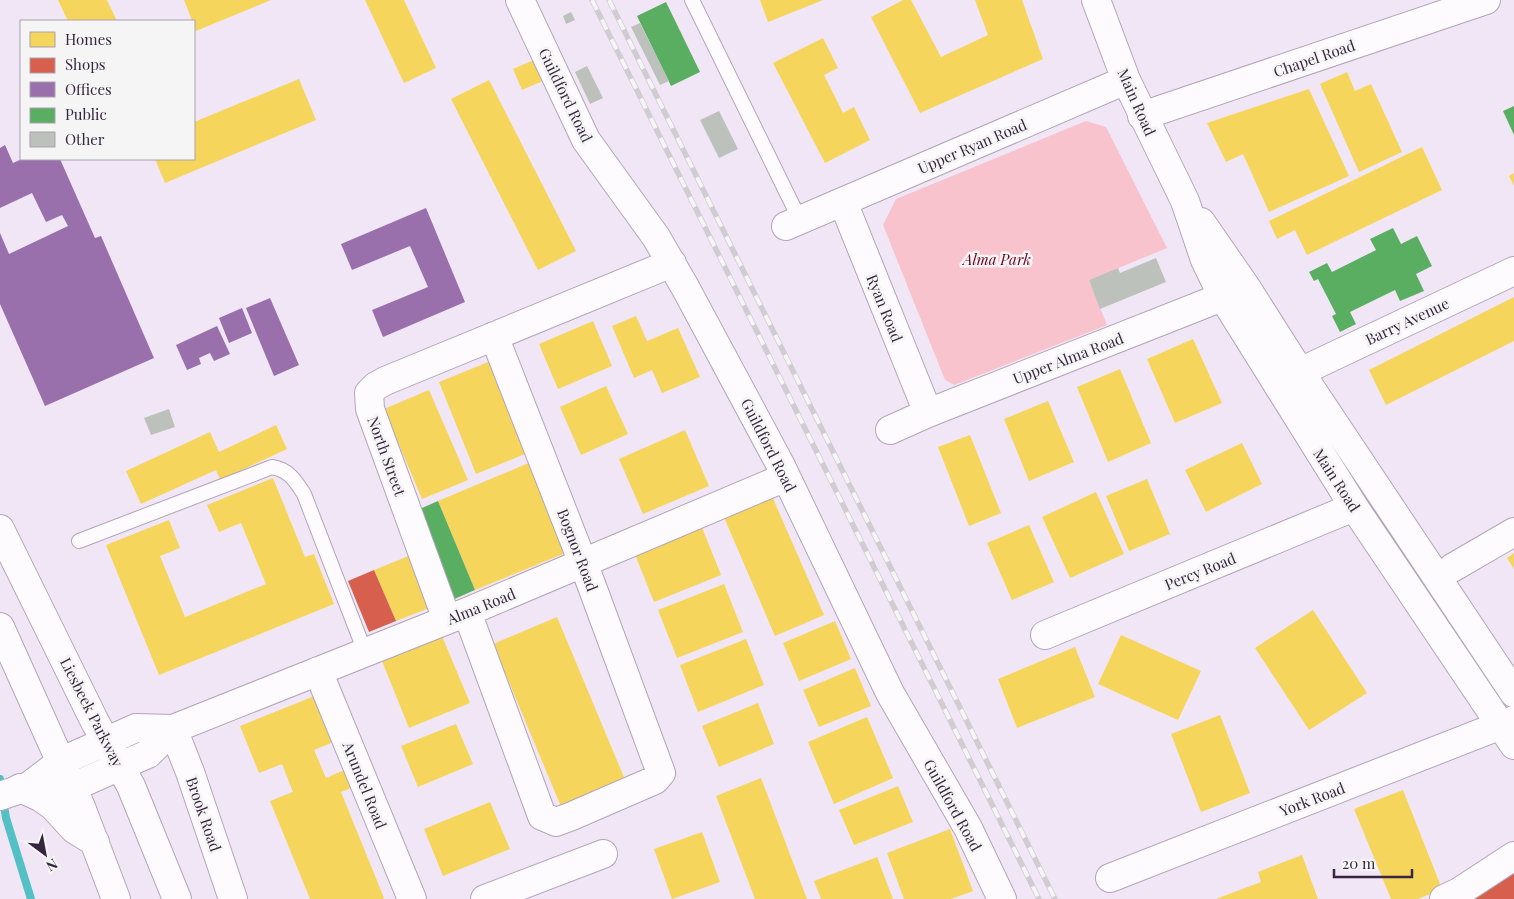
<svg xmlns="http://www.w3.org/2000/svg" width="1514" height="899" font-family="'Playfair Display',serif">
<style>
.green{fill:#f8c3cd}
.homes{fill:#f6d55c}
.shops{fill:#d6604d}
.offices{fill:#9970ab}
.public{fill:#5aae61}
.lines{fill:none;stroke-linecap:round;stroke-linejoin:round}
.stream{stroke:#53c0c5;stroke-width:8}
.building{fill:#bdc1bb}
.lane-casing{stroke:#b3a5b8;stroke-width:16}
.street-casing{stroke:#b3a5b8;stroke-width:30}
.secondary-casing{stroke:#b3a5b8;stroke-width:30}
.primary-casing{stroke:#b3a5b8;stroke-width:30}
.lane{stroke:#fdfbfe;stroke-width:14}
.street{stroke:#fdfbfe;stroke-width:28}
.secondary{stroke:#fdfbfe;stroke-width:28}
.primary{stroke:#fdfbfe;stroke-width:28}
.rail-casing{stroke:#d0ccd1;stroke-width:5.5}
.rail{stroke:#f5f5f5;stroke-width:4;stroke-dasharray:11;stroke-linecap:butt}
.labels{text-anchor:middle;dominant-baseline:central;stroke-width:5;stroke-linejoin:round;paint-order:stroke}
.street-label{font-size:15px;fill:#382540;stroke:#f5f5f5}
.park-label{font-size:15px;font-style:italic;fill:#750021;stroke:#f5f5f5}
</style>
<rect width="100%" height="100%" fill="#f1e6f6"/>
<!-- green -->
<path class="green" d="M1086,121L1106,127L1167,248L1089,280L1107,325L954,385L945,380L883,225L896,199Z"/>
<!-- homes -->
<path class="homes" d="M58,0H107L117,21H68Z
M184,0H271L196,31Z
M365,0H404L436,68L404,83Z
M760,0H823L768,22Z
M903,0H911L941,57L988,35L975,0H1022L1043,59L920,113L871,17Z
M823,38L838,68L824,75L843,113L854,107L870,140L825,163L773,63Z
M534,60L543,81L522,90L513,69Z
M1347,72L1355,91L1371,84L1402,152L1359,172L1320,84Z
M299,79L316,120L165,183L155,159H194V122Z
M489,80L576,251L538,270L451,99Z
M1309,89L1349,176L1269,212L1243,154L1226,162L1207,123Z
M1422,147L1442,190L1307,255L1295,230L1277,239L1269,221Z
M1514,173V186L1509,176Z
M1514,297V341L1386,405L1369,370Z
M636,316L647,341L678,328L700,377L662,393L652,370L634,378L612,326Z
M593,321L612,366L558,389L539,344Z
M1193,339L1222,403L1175,423L1147,359Z
M493,360L530,452L476,474L439,382Z
M1120,369L1151,443L1108,462L1077,387Z
M606,386L628,434L581,455L560,407Z
M429,390L468,480L422,499L384,409Z
M1048,401L1074,462L1029,481L1004,419Z
M276,425L287,449L220,480L216,470L141,504L126,471L210,432L219,452Z
M685,430L709,486L643,514L619,459Z
M970,435L1001,513L969,526L938,447Z
M1242,443L1262,484L1206,512L1185,470Z
M531,462L568,552L475,590L438,501Z
M273,478L305,557L314,554L334,604L159,675L106,545L169,520L180,548L160,556L185,617L266,584L241,523L219,532L207,505Z
M1147,479L1170,534L1129,551L1106,496Z
M1096,492L1124,554L1070,578L1042,517Z
M771,494L824,615L775,636L723,515Z
M701,525L721,575L654,602L634,552Z
M1029,525L1054,582L1012,600L987,543Z
M1514,553V569L1507,558Z
M411,555L432,607L396,621L374,570Z
M724,584L743,632L677,658L658,610Z
M1313,610L1367,693L1309,730L1255,648Z
M557,617L626,782L562,809L493,644Z
M835,621L851,659L799,681L783,643Z
M1121,635L1201,671L1178,720L1098,684Z
M442,636L470,703L409,728L382,661Z
M746,639L764,685L698,712L680,665Z
M1075,647L1095,697L1017,728L998,679Z
M855,668L871,706L819,727L803,690Z
M322,693L341,739L314,750L326,778L349,768L356,786L341,792L384,898L383,899H310L270,801L293,792L282,764L259,773L240,726Z
M758,703L774,744L719,767L702,726Z
M1220,715L1250,793L1201,812L1171,734Z
M867,717L893,778L834,804L808,742Z
M456,724L473,764L418,787L401,746Z
M761,778L807,899H755L716,796Z
M898,786L913,822L854,845L839,810Z
M1403,790L1442,889L1418,899H1391L1354,809Z
M490,802L510,849L443,876L424,829Z
M950,829L973,891L951,899H904L887,853Z
M702,832L720,882L672,899L654,849Z
M1302,855L1318,899H1216L1261,882L1258,872Z
M877,857L893,899H821L814,881Z"/>
<!-- shops -->
<path class="shops" d="M374,570L396,621L369,632L348,581Z
M1514,869V899H1468Z"/>
<!-- offices -->
<path class="offices" d="M5,145L13,163L22,159H60L95,238L101,236L154,358L45,406L0,304V233L9,254L68,226L62,215L46,222L32,193L0,208V148Z
M426,208L465,302L383,337L372,310L428,287L410,246L352,270L341,244Z
M270,298L299,365L274,376L246,308Z
M242,308L252,333L229,343L219,318Z
M217,326L230,354L214,361L210,353L199,358L201,364L187,370L176,345Z"/>
<!-- public -->
<path class="public" d="M666,2L700,72L671,86L637,16Z
M1514,106V135L1503,111Z
M1393,228L1401,244L1417,236L1432,266L1416,274L1424,291L1400,301L1395,290L1350,312L1356,324L1340,332L1332,316L1336,314L1318,279L1314,281L1309,272L1327,263L1332,272L1376,250L1370,239Z
M438,501L475,590L452,600L415,511Z"/>
<g class="lines">
<!-- stream -->
<path class="stream" d="M0,779L6,818L31,899"/>
</g>
<!-- building -->
<path class="building" d="M571,12L575,20L566,24L563,16Z
M640,23L669,81L660,85L631,27Z
M587,66L603,98L590,104L575,72Z
M719,111L738,149L719,158L700,120Z
M1156,258L1166,282L1100,309L1089,280L1118,268L1120,273Z
M169,409L175,427L151,435L144,418Z"/>
<g class="lines">
<defs>
<path id="lane" d="M692,0L800,220
M79,541L272,467C289,470 295,480 304,494L365,652"/>
<path id="street" d="M520,0L586,140L656,237L685,287L780,464L890,693L968,828L1002,899
M1142,116L1486,0
M843,202L928,413
M786,226L1126,80
M1300,372L1514,271
M890,430L928,413L1245,288
M1452,568L1514,532
M467,612L542,816L556,822L572,816L655,780L661,773L590,581L494,336
M447,620L370,409L369,393L376,386L385,381L672,263
M1045,635L1354,507
M318,671L412,899
M173,729L190,772L233,899
M107,741L136,728L173,729L467,612L786,477
M120,766L148,754L173,729
M1110,878L1514,720
M485,899L603,854
M1444,899L1459,892L1514,856"/>
<path id="secondary" d="M1096,0L1126,80L1185,201L1205,260L1223,297L1354,507L1514,745
M1201,222L1246,287L1300,372L1514,693
M48,786L73,787L120,766
M0,796L29,786L62,761L107,741"/>
<path id="primary" d="M0,529L95,722L131,786L177,899
M0,627L81,807L116,899
M20,788L40,797L53,806L74,829L95,842"/>
</defs>
<!-- lane casing -->
<use href="#lane" class="lane-casing"/>
<!-- street casing -->
<use href="#street" class="street-casing"/>
<!-- secondary casing -->
<use href="#secondary" class="secondary-casing"/>
<!-- primary casing -->
<use href="#primary" class="primary-casing"/>
<!-- lane -->
<use href="#lane" class="lane"/>
<!-- street -->
<use href="#street" class="street"/>
<!-- secondary -->
<use href="#secondary" class="secondary"/>
<!-- primary -->
<use href="#primary" class="primary"/>
<defs>
<path id="rail" d="M592,0L1039,899
M609,0L1055,899"/>
</defs>
<!-- rail casing -->
<use href="#rail" class="rail-casing"/>
<!-- rail -->
<use href="#rail" class="rail"/>
</g>
<g class="labels">
<!-- street labels -->
<g class="street-label">
<text transform="translate(1314 58) rotate(-19)">Chapel Road</text>
<text transform="translate(566 95) rotate(64)">Guildford Road</text>
<text transform="translate(1137 102) rotate(66)">Main Road</text>
<text transform="translate(972 146) rotate(-23)">Upper Ryan Road</text>
<text transform="translate(885 308) rotate(68)">Ryan Road</text>
<text transform="translate(1407 321) rotate(-25)">Barry Avenue</text>
<text transform="translate(1068 358) rotate(-21)">Upper Alma Road</text>
<text transform="translate(769 445) rotate(63)">Guildford Road</text>
<text transform="translate(387 456) rotate(70)">North Street</text>
<text transform="translate(1337 480) rotate(57)">Main Road</text>
<text transform="translate(578 550) rotate(69)">Bognor Road</text>
<text transform="translate(1200 571) rotate(-22)">Percy Road</text>
<text transform="translate(481 606) rotate(-22)">Alma Road</text>
<text transform="translate(92 712) rotate(63)">Liesbeek Parkway</text>
<text transform="translate(365 785) rotate(68)">Arundel Road</text>
<text transform="translate(1312 799) rotate(-21)">York Road</text>
<text transform="translate(953 805) rotate(61)">Guildford Road</text>
<text transform="translate(204 814) rotate(71)">Brook Road</text>
</g>
<!-- park labels -->
<g class="park-label">
<text x="997" y="259">Alma Park</text>
</g>
</g>
<!-- legend -->
<rect x="20" y="20" width="175" height="140" fill="#f5f5f5" stroke="#a9a2ad"/>
<rect x="30" y="32" width="25" height="15" fill="#f6d55c" stroke="#a9a2ad"/>
<text x="65" y="45" font-size="15" fill="#382540">Homes</text>
<rect x="30" y="58" width="25" height="15" fill="#d6604d" stroke="#a9a2ad"/>
<text x="65" y="70" font-size="15" fill="#382540">Shops</text>
<rect x="30" y="82" width="25" height="15" fill="#9970ab" stroke="#a9a2ad"/>
<text x="65" y="95" font-size="15" fill="#382540">Offices</text>
<rect x="30" y="108" width="25" height="15" fill="#5aae61" stroke="#a9a2ad"/>
<text x="65" y="120" font-size="15" fill="#382540">Public</text>
<rect x="30" y="132" width="25" height="15" fill="#bdc1bb" stroke="#a9a2ad"/>
<text x="65" y="145" font-size="15" fill="#382540">Other</text>
<!-- north arrow -->
<g transform="translate(45 854) rotate(148)" stroke="#f5f5f5" stroke-width="4" paint-order="stroke">
<path d="M0-4L9 19L0 12L-9 19Z" fill="#382540"/>
<text y="-8" font-size="14" font-weight="bold" text-anchor="middle" fill="#382540">N</text>
</g>
<!-- scale -->
<path d="M1334 869v8h78v-8" fill="none" stroke="#382540" stroke-width="2.5"/>
<text x="1342" y="869" font-size="15" fill="#382540" stroke="#f5f5f5" stroke-width="4" paint-order="stroke">20 m</text>
</svg>
